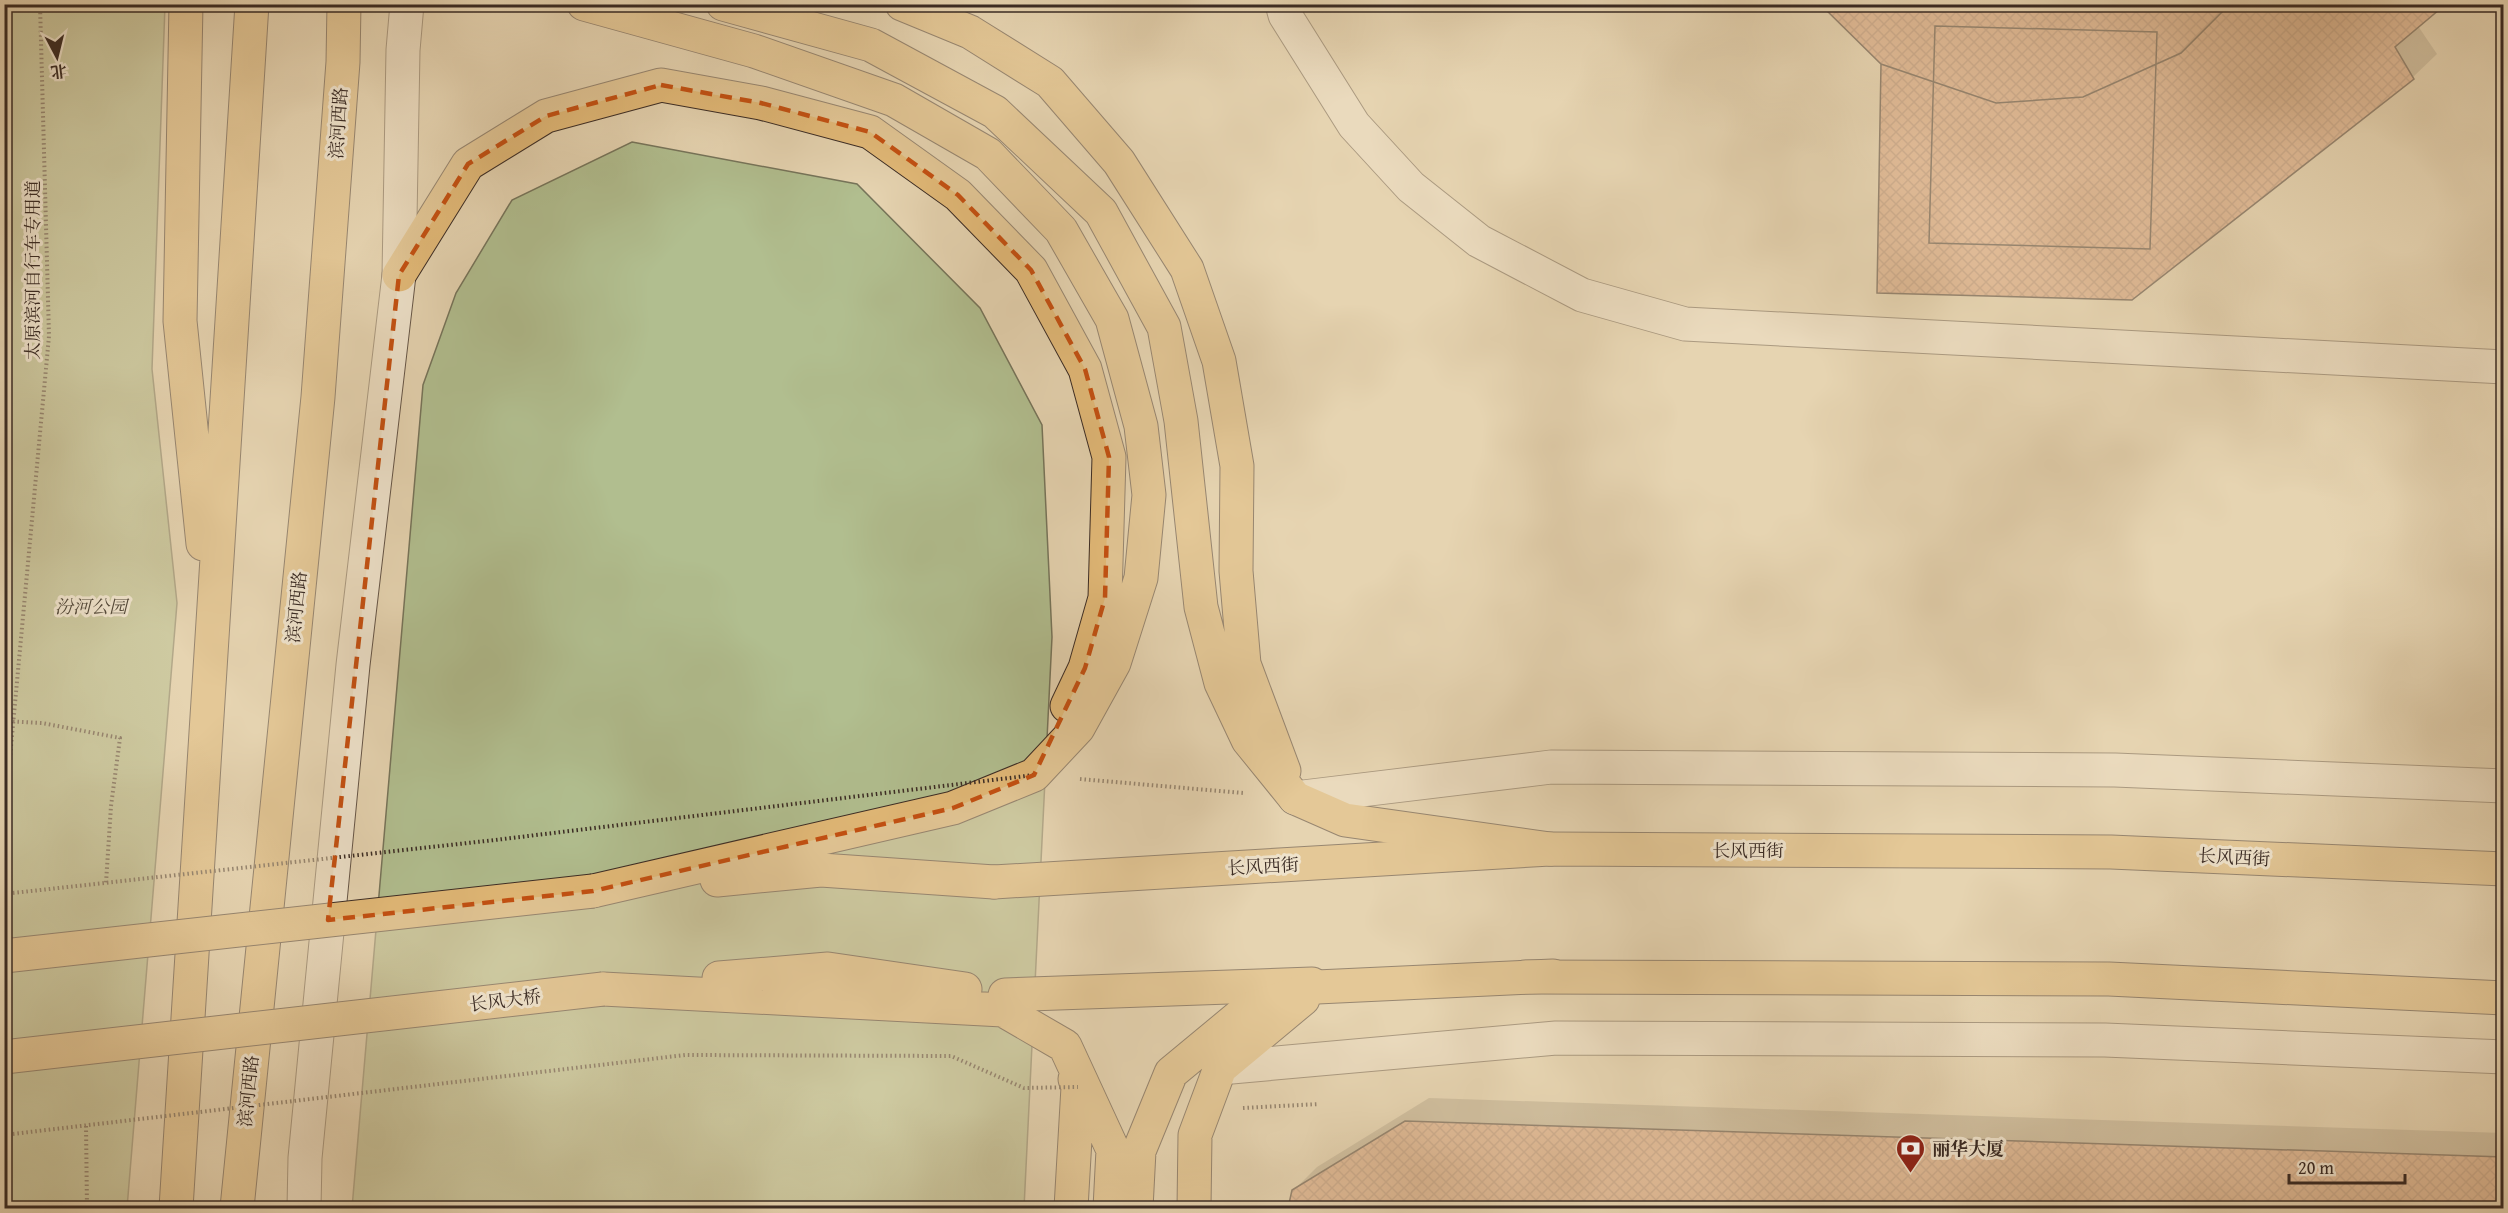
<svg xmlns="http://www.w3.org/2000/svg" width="2508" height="1213" font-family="'Gentium Book Plus','Noto Serif SC',serif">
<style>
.green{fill:#b1be8f;stroke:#76745a;stroke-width:1.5}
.shadow{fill:#0003}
.building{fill:url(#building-cross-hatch);stroke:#3a2b24;stroke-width:1.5}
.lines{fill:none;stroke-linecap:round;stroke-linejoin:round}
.minor-casing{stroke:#655547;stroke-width:35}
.major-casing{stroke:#3a2b24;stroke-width:35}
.highway-casing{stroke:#3a2b24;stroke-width:35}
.path{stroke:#3a2b24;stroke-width:4;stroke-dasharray:1.5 3;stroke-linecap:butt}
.minor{stroke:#efe3cc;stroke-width:33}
.major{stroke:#e3ba78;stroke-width:33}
.highway{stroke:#e3ba78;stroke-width:33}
.highway-bridge-casing{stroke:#3a2b24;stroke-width:35;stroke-linecap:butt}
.path-bridge{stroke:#3a2b24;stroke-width:4;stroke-dasharray:1.5 3;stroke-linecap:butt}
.highway-bridge{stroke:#e3ba78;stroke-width:33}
.marked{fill:none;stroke:#c55011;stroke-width:4.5;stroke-dasharray:12 8;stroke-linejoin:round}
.labels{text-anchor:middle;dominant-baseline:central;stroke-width:6;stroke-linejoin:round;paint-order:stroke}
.street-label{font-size:18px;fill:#3a2b24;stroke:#efe3cc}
.park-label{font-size:18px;font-style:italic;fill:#524839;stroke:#efe3cc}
.poi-label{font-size:18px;font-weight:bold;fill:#3a2b24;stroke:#efe3cc;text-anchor:start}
</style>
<defs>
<pattern id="building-cross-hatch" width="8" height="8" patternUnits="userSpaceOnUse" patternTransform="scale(1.5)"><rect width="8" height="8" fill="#dc9f7b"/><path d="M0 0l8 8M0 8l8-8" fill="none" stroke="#b38265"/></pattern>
</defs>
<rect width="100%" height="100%" fill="#e6d4b1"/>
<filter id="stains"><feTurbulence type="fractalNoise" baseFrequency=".00333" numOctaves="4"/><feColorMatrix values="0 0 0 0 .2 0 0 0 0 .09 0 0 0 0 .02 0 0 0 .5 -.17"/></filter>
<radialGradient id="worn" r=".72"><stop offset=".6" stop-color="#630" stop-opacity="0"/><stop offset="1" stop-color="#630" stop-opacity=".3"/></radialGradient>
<!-- green -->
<path class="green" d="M5,5H165L152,369L177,603L127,1208H5Z
M632,142L857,184L980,308L1042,425L1052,637L1024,1208H352L423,385L456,293L512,200Z"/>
<!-- shadow -->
<path class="shadow" d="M2418,26L2437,54L2413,77L2131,299L1882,64Z
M1429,1098L2504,1133V1208H1290L1293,1191L1317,1167Z"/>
<!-- building -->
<path class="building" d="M1820,4H2230L2181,53L2083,97L1996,103L1881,64Z
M2230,4H2446L2395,47L2414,79L2132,300L1877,293L1881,64L1996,103L2083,97L2181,53Z
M1935,26L2157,32L2150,249L1929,243Z
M1405,1121L2504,1157V1208H1288L1292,1190Z"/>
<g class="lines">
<defs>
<path id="minor" d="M1282,4L1285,15L1354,125L1411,187L1479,241L1582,295L1685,324L2504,367
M1295,798L1551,767L2115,770L2504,786
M1220,1068L1556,1038L2105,1040L2504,1057
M304,1208L305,1158L353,665L399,275L403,50L407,4"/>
<path id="major" d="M994,882L1550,849L2111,852L2504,869
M1525,977L2109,979L2504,998
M1005,995L1312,984"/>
<path id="highway" d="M186,4L180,321L203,544
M584,4L754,51L894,100L988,154L1061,230L1112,319L1141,426L1149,495L1141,578L1114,663L1078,728L1034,775L953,808L593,891
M723,4L871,45L995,112L1101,212L1164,327L1181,421L1201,607L1221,683L1248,740L1295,798L1345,820L1550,849
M902,4L970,32L1050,82L1119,162L1187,269L1219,361L1237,466L1236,571L1244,664L1284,771
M399,275L468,164L546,116L661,85L761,103L870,132L958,195L1031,270L1085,369L1109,457L1105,598L1085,668L1067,706
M717,880L821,870L994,882
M719,978L828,969L965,989
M603,989L1003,1010L1065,1046L1113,1150L1110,1208
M176,1208L252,4
M237,1208L318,397L343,62L344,4
M1071,1208L1078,1087L1075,1079
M1136,1208L1139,1151L1171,1073L1247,1010L1317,987L1553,976
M1194,1208L1195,1135L1220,1068L1303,999"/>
</defs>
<!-- minor casing -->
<use href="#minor" class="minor-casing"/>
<!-- major casing -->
<use href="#major" class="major-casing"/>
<!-- highway casing -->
<use href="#highway" class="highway-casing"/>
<!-- path -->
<path class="path" d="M4,721L42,723L120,738L111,806L106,883
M1080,779L1243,793
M4,822L49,336L40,4
M1243,1108L1319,1104
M86,1126L87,1208"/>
<!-- minor -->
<use href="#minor" class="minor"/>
<!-- major -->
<use href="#major" class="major"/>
<!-- highway -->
<use href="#highway" class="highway"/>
<defs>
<path id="highway-bridge" d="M4,956L593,891
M4,1057L603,989"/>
</defs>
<!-- highway-bridge casing -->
<use href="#highway-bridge" class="highway-bridge-casing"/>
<!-- path-bridge -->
<path class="path-bridge" d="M4,894L495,840L1034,775
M4,1135L685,1055L951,1056L1024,1088L1078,1087"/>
<!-- highway-bridge -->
<use href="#highway-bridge" class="highway-bridge"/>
</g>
<!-- marked area -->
<path d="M0 0H2508V1213H0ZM661,85L761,103L870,132L958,195L1031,270L1085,369L1109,457L1105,598L1085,668L1034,775L953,808L593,891L328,920L399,275L468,164L546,116Z" fill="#e6d4b1" fill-opacity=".55" fill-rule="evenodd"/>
<path class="marked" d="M661,85L761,103L870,132L958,195L1031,270L1085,369L1109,457L1105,598L1085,668L1034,775L953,808L593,891L328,920L399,275L468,164L546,116Z"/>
<!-- icons -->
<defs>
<symbol id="bank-pin" viewBox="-11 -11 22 30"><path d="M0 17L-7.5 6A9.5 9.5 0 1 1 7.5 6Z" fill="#8f2418" stroke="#efe3cc"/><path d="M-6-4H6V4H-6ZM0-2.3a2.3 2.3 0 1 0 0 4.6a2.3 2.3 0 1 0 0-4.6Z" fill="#fff"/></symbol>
</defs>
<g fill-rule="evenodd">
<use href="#bank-pin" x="1894" y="1132" width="33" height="45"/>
</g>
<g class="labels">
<!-- street labels -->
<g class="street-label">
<text transform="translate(338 123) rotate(-86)">滨河西路</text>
<text transform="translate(32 270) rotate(-90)">太原滨河自行车专用道</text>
<text transform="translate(296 607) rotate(-84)">滨河西路</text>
<text x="1748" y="850">长风西街</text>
<text transform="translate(2234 857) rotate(3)">长风西街</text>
<text transform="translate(1263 866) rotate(-3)">长风西街</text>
<text transform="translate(505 1000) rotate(-7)">长风大桥</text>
<text transform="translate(248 1091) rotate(-84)">滨河西路</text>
</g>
<!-- park labels -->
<g class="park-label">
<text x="91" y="606">汾河公园</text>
</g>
<!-- poi labels -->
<g class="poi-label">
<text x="1932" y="1148">丽华大厦</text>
</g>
</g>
<!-- margin -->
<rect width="2508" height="1213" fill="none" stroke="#e6d4b1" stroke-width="24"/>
<rect x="6" y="6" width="2496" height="1201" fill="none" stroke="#3a2b24" stroke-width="3"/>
<rect x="12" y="12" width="2484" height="1189" fill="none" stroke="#3a2b24" stroke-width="1.5"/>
<!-- north arrow -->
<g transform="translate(57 57) rotate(173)" stroke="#efe3cc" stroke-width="4.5" paint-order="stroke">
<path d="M0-4.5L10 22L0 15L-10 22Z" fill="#3a2b24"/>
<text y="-9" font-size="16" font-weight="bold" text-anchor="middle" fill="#3a2b24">北</text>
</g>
<!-- scale -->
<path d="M2289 1174v9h116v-9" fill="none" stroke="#3a2b24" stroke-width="3"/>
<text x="2298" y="1174" font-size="18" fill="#3a2b24" stroke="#efe3cc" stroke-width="4.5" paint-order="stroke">20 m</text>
<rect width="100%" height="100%" filter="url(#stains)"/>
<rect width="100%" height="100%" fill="url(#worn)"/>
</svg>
